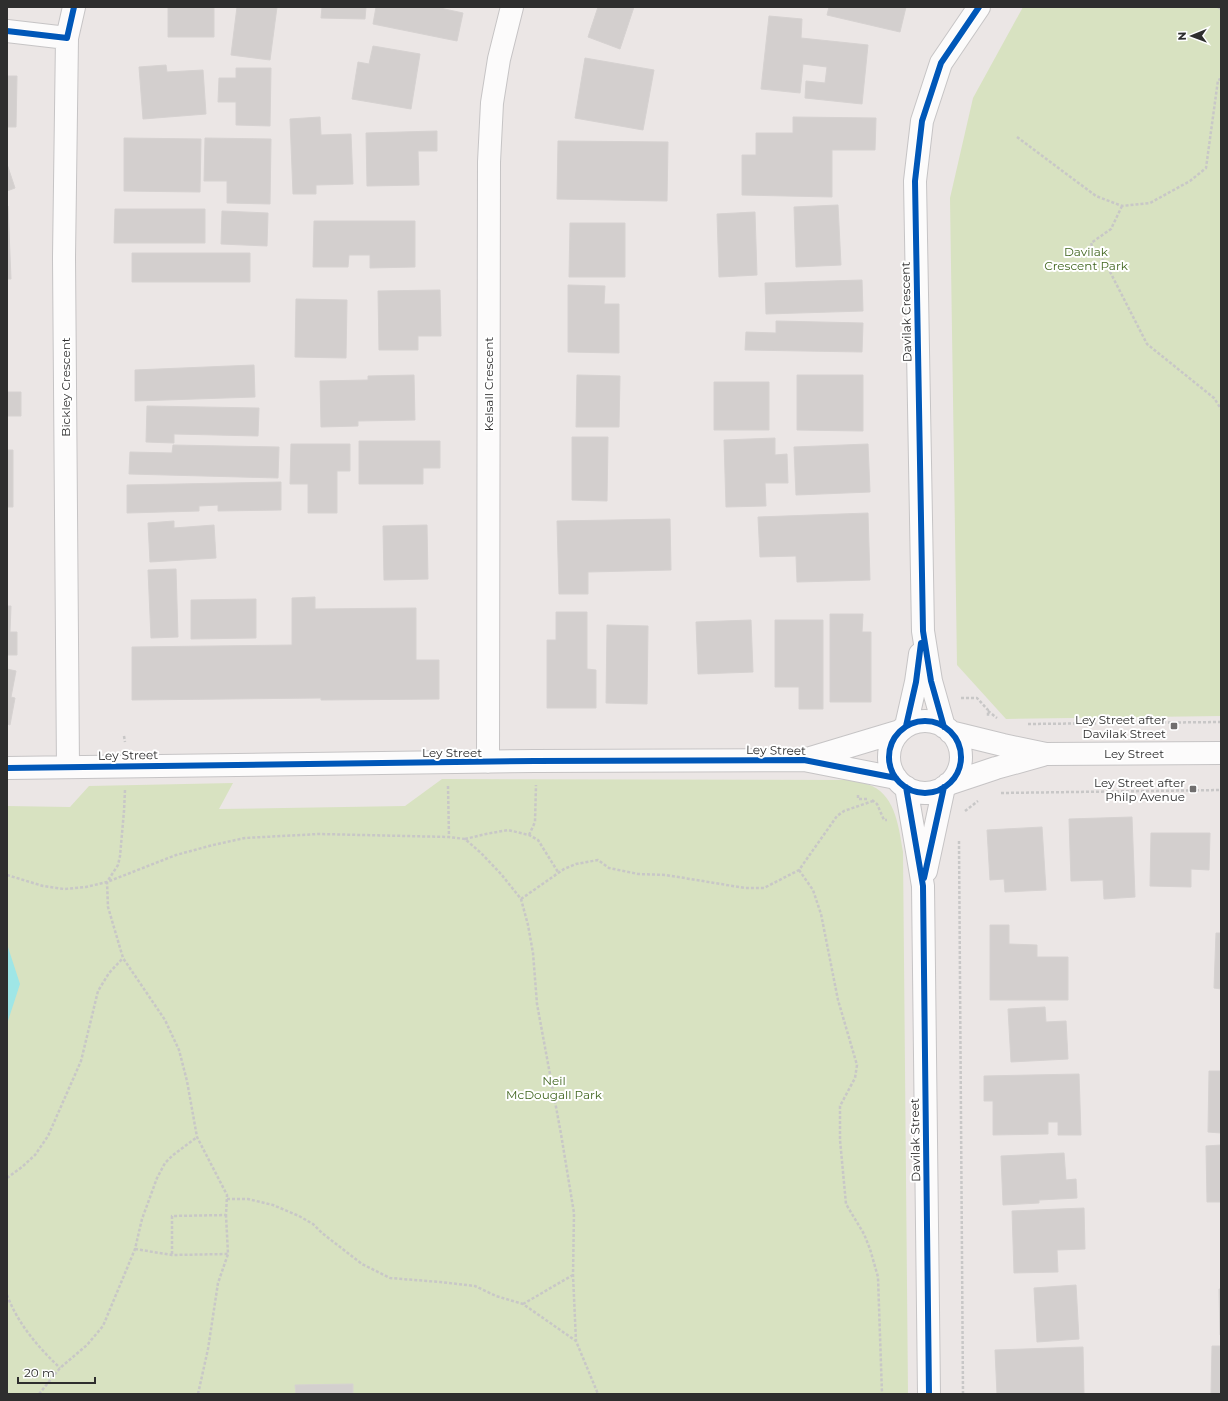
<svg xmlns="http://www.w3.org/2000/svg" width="1228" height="1401" font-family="Montserrat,sans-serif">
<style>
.green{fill:#d8e2c1}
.water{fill:#9fe6e6}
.building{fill:#d3cfce;stroke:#d6d2d1}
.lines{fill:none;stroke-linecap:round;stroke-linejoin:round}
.minor-casing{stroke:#c6c4c5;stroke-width:24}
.path{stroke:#c8c7c7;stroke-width:2.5;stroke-dasharray:3 2;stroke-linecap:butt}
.minor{stroke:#fcfbfb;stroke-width:22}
.cycleway-casing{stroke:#fff;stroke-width:8}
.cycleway{stroke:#0057b8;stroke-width:6}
.poi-dot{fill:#706e6e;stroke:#fff;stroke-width:1.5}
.labels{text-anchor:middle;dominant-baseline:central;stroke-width:4;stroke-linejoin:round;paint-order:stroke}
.park-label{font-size:12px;fill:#426721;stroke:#fff}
.street-label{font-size:12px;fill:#2e2e2e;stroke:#fff}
.poi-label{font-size:12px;fill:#2e2e2e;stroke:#fff;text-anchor:end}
</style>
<rect width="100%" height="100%" fill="#ebe6e5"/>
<!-- green -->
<path class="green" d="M1023,7H1221V716L1006,719L957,665L950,198L973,98Z
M442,779L850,780C857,782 865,783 872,786C896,797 899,829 903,852L908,1394H7V806L70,807L89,786L233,783L219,809L405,806Z"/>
<!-- water -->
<path class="water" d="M7,944L20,984L7,1024Z"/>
<!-- building -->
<path class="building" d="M168,7H214V37H168Z
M237,7H277L270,60L231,55Z
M322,7H366L365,19L321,18Z
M376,7H440V8L463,13L457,41L373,24Z
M598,7H634L620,49L588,37Z
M829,7H906L900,32L827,15Z
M769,16L802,19L801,38L868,45L862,104L805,98L806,81L825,83L827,67L803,64L800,93L761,89Z
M373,46L420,54L411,109L352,99L358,62L369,64Z
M585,58L654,70L643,130L575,118Z
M166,65L167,72L203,70L206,114L143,119L139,67Z
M236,68H271L270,126L236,125V102H218L219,78H236Z
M7,76H17L16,127H7Z
M320,117L321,135L351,134L353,184L316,185V194H293L290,119Z
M793,117L876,118L875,150H832V197L742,195V155H756V133H793Z
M437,131V151H418L419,185L367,186L366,133Z
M124,138L201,139L200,192L124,191Z
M205,138L271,139L270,204L227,203V181H204Z
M558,141L668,142L667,201L557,199Z
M7,164L15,188L7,191Z
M838,205L841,265L796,267L794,207Z
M7,206H8L11,279H7Z
M115,209H205V243H114Z
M222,211L268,213L267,246L221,244Z
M755,212L757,275L719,277L717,214Z
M314,221H415V267L370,268V255H349L348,267H313Z
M570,223H625V277H569Z
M132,253H250V282H132Z
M862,280L863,311L766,314L765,283Z
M568,285L605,286L604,304H619V353L568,352Z
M440,290L441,336H418V350H379L378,291Z
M296,299L347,300L346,358L295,357Z
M776,321L863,323L862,352L745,350L746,332L776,333Z
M254,365L255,397L135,401V370Z
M414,375L415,420L358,421V426L321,427L320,381L368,380V376Z
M577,375L620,376L619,427H576Z
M797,375H863V431L797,430Z
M714,382H769V430H714Z
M7,392H21V416H7Z
M147,406L259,408L258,436L174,434V443L146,442Z
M572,437H608L607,501L572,500Z
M775,438V455L787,454L788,483H765L766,506L726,507L724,440Z
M359,441H440V468H423V484H359Z
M291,444H350V471H337V513H308V484H290Z
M868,444L870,492L796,495L794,447Z
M173,445L279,447L278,478L129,474L130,452L172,453Z
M7,450H13V507H7Z
M281,482V510L218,511V505L199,506V511L127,513V485Z
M868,513L870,580L797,582L796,556L760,557L758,517Z
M670,519L671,570L588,572V594H559L557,521Z
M174,521V528L214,525L216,558L150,562L148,523Z
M427,525L428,579L384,580L383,526Z
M176,569L178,637L151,638L148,570Z
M315,597V609L416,608V660H439V699L321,700V698L132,700V647L292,645V598Z
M256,599V638L191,639V600Z
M7,606H11L10,632H17V655H7Z
M556,612H587V669L596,670V708H547V640H556Z
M830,614H863L862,632H871V702H830Z
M751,620L753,672L698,674L696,622Z
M775,620H823V709H799V687H775Z
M607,625L648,626L647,704L606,703Z
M7,669L16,671L11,697L15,698L10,725L7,724Z
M1132,817L1135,897L1104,899L1103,880L1071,881L1069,819Z
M1042,827L1046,890L1005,892L1004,879L990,880L987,830Z
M1151,833H1210L1209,870L1191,869V887L1150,886Z
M990,925H1009V944L1037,945V957H1068V1000H990Z
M1216,933H1221V989L1214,988Z
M1045,1007L1046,1022L1066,1021L1068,1059L1011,1062L1008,1009Z
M1209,1071H1221V1133L1208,1132Z
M1079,1074L1081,1135H1058V1122H1048V1134L993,1135V1101H984V1076Z
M1221,1145V1202H1207L1206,1146Z
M1064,1153L1066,1180L1076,1179L1077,1198L1039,1200V1203L1003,1205L1001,1156Z
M1084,1208L1085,1249L1057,1250L1058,1272L1014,1273L1012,1211Z
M1076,1285L1079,1339L1037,1342L1034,1288Z
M1219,1289H1221V1335H1220Z
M1212,1346H1221V1394H1211Z
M1083,1347L1084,1394H997L995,1350Z
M353,1384V1394H296L295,1385Z"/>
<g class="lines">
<defs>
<path id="minor" d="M7,31L67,38
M889 757a36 36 0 1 1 72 0a36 36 0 1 1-72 0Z
M906,726L916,682L920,654
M944,727L931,681L923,631L915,181L922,121L941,63L979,7
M950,732L1003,745L1046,754L1221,753
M807,759L900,731
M488,762L489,162L492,103L499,59L512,7
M68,767L64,258L67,38L74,7
M7,768L535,761L804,760L896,778
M948,784L996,768L1043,755
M906,787L923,886L929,1394
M926,871L944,787"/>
</defs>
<!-- minor casing -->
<use href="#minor" class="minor-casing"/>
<!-- path -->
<path class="path" d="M1218,7L1221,9
M1017,137L1096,196L1122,206L1150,203L1190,181L1206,168L1218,80L1221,79
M1122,206L1111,229L1091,243L1094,252L1105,262L1147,344L1214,398L1221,409
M961,698H977L988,710V717
M988,711L997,718
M1028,724L1221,722
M124,736L125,742
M448,786L449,837
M125,790L124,811L120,856L118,865L107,882L108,907L123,958L165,1020L179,1050L187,1081L197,1137L227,1195L226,1215L172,1216V1255
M1001,793L1221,790
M858,795V799H867
M872,800L877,804L884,820H887
M965,811L978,801
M529,835L535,822L536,785
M465,839L486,834L508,830L529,835L538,840L558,872
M959,841L963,1394
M799,870L813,890L821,914L838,1000L857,1065L855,1078L840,1106V1140L846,1204L864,1234L870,1249L878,1277L882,1394
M7,875L43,886L64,889L86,887L107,882L176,855L213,845L245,838L319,834L449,837L465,839L481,853L501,874L521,899L528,925L533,953L537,1004L561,1134L574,1213L573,1275L576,1341L598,1394
M521,899L564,869L576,864L598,860L609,868L638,874L666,875L745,888H764L799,870L837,816L844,811L873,801
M7,1178L22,1167L35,1155L48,1136L81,1061L98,991L109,973L123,958
M227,1199H248L273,1205L299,1216L313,1224L322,1233L362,1264L390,1278L440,1282L475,1286L496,1296L523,1304L576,1341
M135,1249L172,1255L228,1254
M7,1295C18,1324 38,1347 60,1368
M523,1304L573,1275
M39,1394L60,1368L87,1345L103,1326L135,1249L142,1219L157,1178L165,1163L173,1155L197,1137
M198,1394L208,1349L218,1283L228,1254L226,1215"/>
<!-- minor -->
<use href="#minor" class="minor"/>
<defs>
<path id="cycleway" d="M7,31L67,38L74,7
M889 757a36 36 0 1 1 72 0a36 36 0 1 1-72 0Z
M906,726L916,682L921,643
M944,727L931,681L923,631L915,181L922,121L941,63L979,7
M7,768L535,761L804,760L896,778
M906,787L923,886L929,1394
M924,878L944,787"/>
</defs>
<!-- cycleway casing -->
<use href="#cycleway" class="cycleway-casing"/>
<!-- cycleway -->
<use href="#cycleway" class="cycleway"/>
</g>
<!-- markers -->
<g class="poi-dot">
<rect x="1170" y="722" width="8" height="8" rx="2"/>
<rect x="1189" y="785" width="8" height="8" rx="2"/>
</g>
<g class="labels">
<!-- park labels -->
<g class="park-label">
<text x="1086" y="251">Davilak<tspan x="1086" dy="14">Crescent Park</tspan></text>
<text x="554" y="1080">Neil<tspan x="554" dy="14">McDougall Park</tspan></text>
</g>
<!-- street labels -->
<g class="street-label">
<text transform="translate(906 312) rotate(-91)">Davilak Crescent</text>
<text transform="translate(488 384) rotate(-90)">Kelsall Crescent</text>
<text transform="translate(65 387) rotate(-90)">Bickley Crescent</text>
<text transform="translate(776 750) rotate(1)">Ley Street</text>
<text x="452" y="752">Ley Street</text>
<text x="1134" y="753">Ley Street</text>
<text transform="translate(128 755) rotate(-1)">Ley Street</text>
<text transform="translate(915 1140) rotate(-91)">Davilak Street</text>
</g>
<!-- poi labels -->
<g class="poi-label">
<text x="1166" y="719">Ley Street after<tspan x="1166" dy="14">Davilak Street</tspan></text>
<text x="1185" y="782">Ley Street after<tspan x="1185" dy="14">Philp Avenue</tspan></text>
</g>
</g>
<!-- border -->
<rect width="1228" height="1401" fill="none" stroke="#2e2e2e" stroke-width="16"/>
<!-- north arrow -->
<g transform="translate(1192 36) rotate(269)" stroke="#ffffff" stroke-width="3" paint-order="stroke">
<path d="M0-3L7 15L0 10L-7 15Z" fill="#2e2e2e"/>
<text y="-6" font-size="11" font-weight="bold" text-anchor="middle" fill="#2e2e2e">N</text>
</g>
<!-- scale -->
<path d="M18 1377v6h77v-6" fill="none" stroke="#2e2e2e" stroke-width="2"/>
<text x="24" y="1377" font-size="12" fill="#2e2e2e" stroke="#ffffff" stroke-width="3" paint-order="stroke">20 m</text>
</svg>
